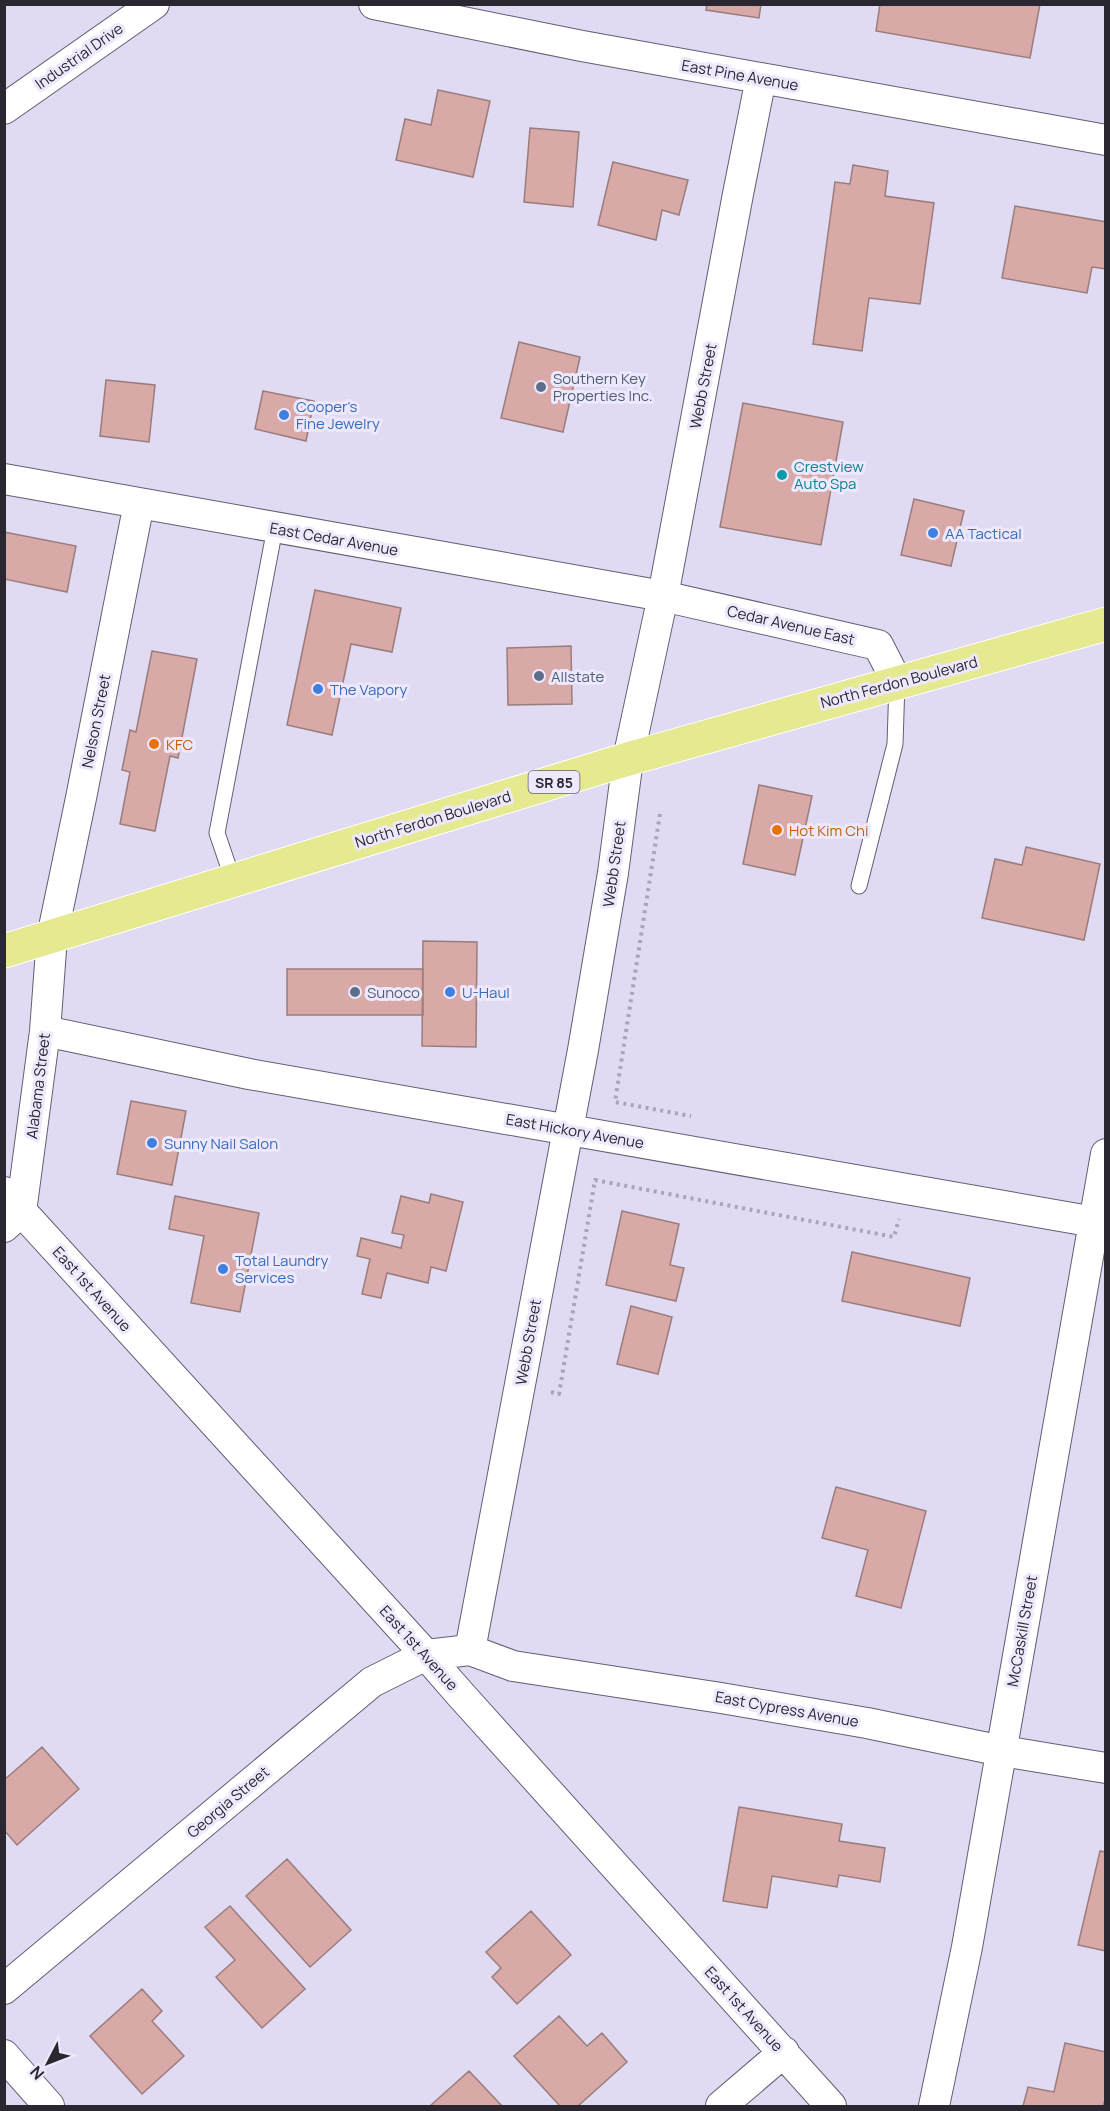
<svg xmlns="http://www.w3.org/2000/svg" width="1110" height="2111" font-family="Manrope,sans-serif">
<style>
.building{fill:#d9a9a7;stroke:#997d7c;stroke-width:1.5}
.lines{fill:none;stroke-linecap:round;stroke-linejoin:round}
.lane-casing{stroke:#645d73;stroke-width:17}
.street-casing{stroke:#645d73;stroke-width:32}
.primary-casing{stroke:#fff;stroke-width:35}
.path{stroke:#aaa4b8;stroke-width:4;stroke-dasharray:3 4.5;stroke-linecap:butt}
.lane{stroke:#fff;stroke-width:15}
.street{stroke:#fff;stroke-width:30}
.primary{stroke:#e5e98f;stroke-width:33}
.service-dot{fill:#5c6f8a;stroke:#eee8fd;stroke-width:2}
.shop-dot{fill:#3f7fe0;stroke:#eee8fd;stroke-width:2}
.culture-dot{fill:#0f9aa8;stroke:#eee8fd;stroke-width:2}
.food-dot{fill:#e8710a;stroke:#eee8fd;stroke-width:2}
.labels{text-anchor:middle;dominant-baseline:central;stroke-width:6;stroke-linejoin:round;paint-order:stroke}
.shield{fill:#eee8fd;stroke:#65616e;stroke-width:1.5}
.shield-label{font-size:14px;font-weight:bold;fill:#2a2730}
.street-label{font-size:15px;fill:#2a2730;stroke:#eee8fd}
.service-label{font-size:15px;fill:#4e5e75;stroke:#eee8fd;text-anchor:start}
.shop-label{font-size:15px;fill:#366cbe;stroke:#eee8fd;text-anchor:start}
.culture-label{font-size:15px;fill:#0d838f;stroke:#eee8fd;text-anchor:start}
.food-label{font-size:15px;fill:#c56008;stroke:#eee8fd;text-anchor:start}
</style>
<rect width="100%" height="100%" fill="#e1daf3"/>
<!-- building -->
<path class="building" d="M707,4H761L759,18L706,10Z
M880,4H1040L1030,58L876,31Z
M438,90L490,101L473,177L396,160L405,119L431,125Z
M530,128L579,132L573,207L524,202Z
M613,162L688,180L679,215L662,210L656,240L598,225Z
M853,165L888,171L885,196L934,203L920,304L869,298L862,351L813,344L835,182L850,184Z
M1015,206L1106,222V269L1092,267L1087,293L1002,278Z
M519,342L580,357L563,432L501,418Z
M106,380L155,385L149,442L100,436Z
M263,391L314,401L306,441L255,429Z
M743,403L843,422L821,545L720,527Z
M914,499L964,511L951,566L901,555Z
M4,532L76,546L67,592L4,579Z
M315,590L401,608L392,652L351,644L332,735L287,725Z
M571,646L572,704L508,705L507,648Z
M152,651L197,659L178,758L170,756L155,831L120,824L130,772L122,770L130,730L136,732Z
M759,785L812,796L795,875L743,864Z
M1026,847L1100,864L1084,940L982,918L995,859L1022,865Z
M423,941L477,942L476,1047L422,1046Z
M287,969H423V1015H287Z
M131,1101L186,1111L172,1185L117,1174Z
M431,1194L463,1202L446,1271L431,1267L428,1283L387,1273L381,1298L362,1294L370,1259L357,1256L361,1238L401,1248L404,1235L392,1233L401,1196L429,1203Z
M175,1196L259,1213L240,1312L191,1303L204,1236L169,1229Z
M622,1211L679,1224L670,1265L684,1268L676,1301L606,1285Z
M852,1252L970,1278L960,1326L842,1301Z
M631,1306L672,1317L658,1374L617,1364Z
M836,1487L926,1511L901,1608L856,1596L868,1550L822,1538Z
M42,1747L79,1789L17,1845L4,1830V1780Z
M739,1807L842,1824L839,1841L885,1848L880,1882L839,1875L837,1887L772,1876L767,1908L723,1901Z
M1100,1851L1106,1852V1951L1078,1945Z
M287,1859L351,1930L310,1967L246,1896Z
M230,1906L305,1989L262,2028L216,1977L235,1960L205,1927Z
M531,1911L571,1955L517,2004L492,1977L501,1968L486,1952Z
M142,1989L162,2011L152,2021L184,2056L142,2094L90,2036Z
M559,2016L587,2046L602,2033L627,2062L578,2106H560L514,2056Z
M1065,2043L1106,2052V2097L1103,2106H1023L1028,2087L1054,2092Z
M469,2071L502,2106H430Z"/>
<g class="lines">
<defs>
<path id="lane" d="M233,880L217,833L275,528
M859,886L895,744L897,682"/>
<path id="street" d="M374,4L582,46L1106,140
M4,109L154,4
M4,479L663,596L878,645L897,682
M45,1031L249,1074L1106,1224
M4,1192L426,1655L461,1695L831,2106
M4,1227L21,1212L45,1031L52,937L81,798L139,503
M470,1650L583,1050L613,873L628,759L663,596L738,194L761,78
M4,1989L372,1682L426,1655L470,1650L513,1666L721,1698L867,1723L1002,1751L1106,1768
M4,2055L49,2106
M721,2106L784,2052
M934,2106L967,1947L1106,1154"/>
<path id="primary" d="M4,951L628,759L1106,624"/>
</defs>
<!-- lane casing -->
<use href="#lane" class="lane-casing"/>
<!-- street casing -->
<use href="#street" class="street-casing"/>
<!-- primary casing -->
<use href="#primary" class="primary-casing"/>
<!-- path -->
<path class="path" d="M660,814L615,1102L691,1116
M551,1392L559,1394L595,1180L894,1237L899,1219"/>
<!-- lane -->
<use href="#lane" class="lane"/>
<!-- street -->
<use href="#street" class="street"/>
<!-- primary -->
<use href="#primary" class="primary"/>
</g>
<!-- markers -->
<g class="service-dot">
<circle cx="541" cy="387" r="6"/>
<circle cx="539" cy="676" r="6"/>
<circle cx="355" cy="992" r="6"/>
</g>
<g class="shop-dot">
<circle cx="284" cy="415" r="6"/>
<circle cx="933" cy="533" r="6"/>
<circle cx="318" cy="689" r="6"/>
<circle cx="450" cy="992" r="6"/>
<circle cx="152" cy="1143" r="6"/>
<circle cx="223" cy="1269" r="6"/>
</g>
<circle class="culture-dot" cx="782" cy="475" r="6"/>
<g class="food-dot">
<circle cx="154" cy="744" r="6"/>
<circle cx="777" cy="830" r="6"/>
</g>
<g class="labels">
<!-- shield labels -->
<rect class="shield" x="528.5" y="771" width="51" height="22" rx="4.5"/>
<g class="shield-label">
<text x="554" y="782">SR 85</text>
</g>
<!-- street labels -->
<g class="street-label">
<text transform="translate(79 56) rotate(-35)">Industrial Drive</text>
<text transform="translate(740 75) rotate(10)">East Pine Avenue</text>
<text transform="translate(703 386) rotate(-79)">Webb Street</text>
<text transform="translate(334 539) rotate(10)">East Cedar Avenue</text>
<text transform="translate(791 625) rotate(13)">Cedar Avenue East</text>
<text transform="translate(899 682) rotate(-15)">North Ferdon Boulevard</text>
<text transform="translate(96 721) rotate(-79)">Nelson Street</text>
<text transform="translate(433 819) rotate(-17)">North Ferdon Boulevard</text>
<text transform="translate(614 864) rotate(-82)">Webb Street</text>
<text transform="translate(38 1086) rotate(-83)">Alabama Street</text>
<text transform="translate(575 1131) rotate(10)">East Hickory Avenue</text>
<text transform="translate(92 1289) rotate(48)">East 1st Avenue</text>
<text transform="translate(528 1342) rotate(-80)">Webb Street</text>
<text transform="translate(1022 1631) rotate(-80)">McCaskill Street</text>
<text transform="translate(419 1648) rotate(48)">East 1st Avenue</text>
<text transform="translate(787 1709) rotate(10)">East Cypress Avenue</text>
<text transform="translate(228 1802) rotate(-40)">Georgia Street</text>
<text transform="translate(744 2009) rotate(48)">East 1st Avenue</text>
</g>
<!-- service labels -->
<g class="service-label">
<text x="553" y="378">Southern Key<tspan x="553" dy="17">Properties Inc.</tspan></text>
<text x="551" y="676">Allstate</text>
<text x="367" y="992">Sunoco</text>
</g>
<!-- shop labels -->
<g class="shop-label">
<text x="296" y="406">Cooper's<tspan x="296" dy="17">Fine Jewelry</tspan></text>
<text x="945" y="533">AA Tactical</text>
<text x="330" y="689">The Vapory</text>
<text x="462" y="992">U-Haul</text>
<text x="164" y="1143">Sunny Nail Salon</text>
<text x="235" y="1260">Total Laundry<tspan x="235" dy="17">Services</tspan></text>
</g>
<!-- culture labels -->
<g class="culture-label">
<text x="794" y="466">Crestview<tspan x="794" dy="17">Auto Spa</tspan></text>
</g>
<!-- food labels -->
<g class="food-label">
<text x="166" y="744">KFC</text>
<text x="789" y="830">Hot Kim Chi</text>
</g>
</g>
<!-- border -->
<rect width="1110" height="2111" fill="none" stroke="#2a2730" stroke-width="12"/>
<!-- north arrow -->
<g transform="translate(48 2063) rotate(228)" stroke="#eee8fd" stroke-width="4.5" paint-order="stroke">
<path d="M0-4.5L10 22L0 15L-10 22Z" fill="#2a2730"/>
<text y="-9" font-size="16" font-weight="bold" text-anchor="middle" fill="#2a2730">N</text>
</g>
</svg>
